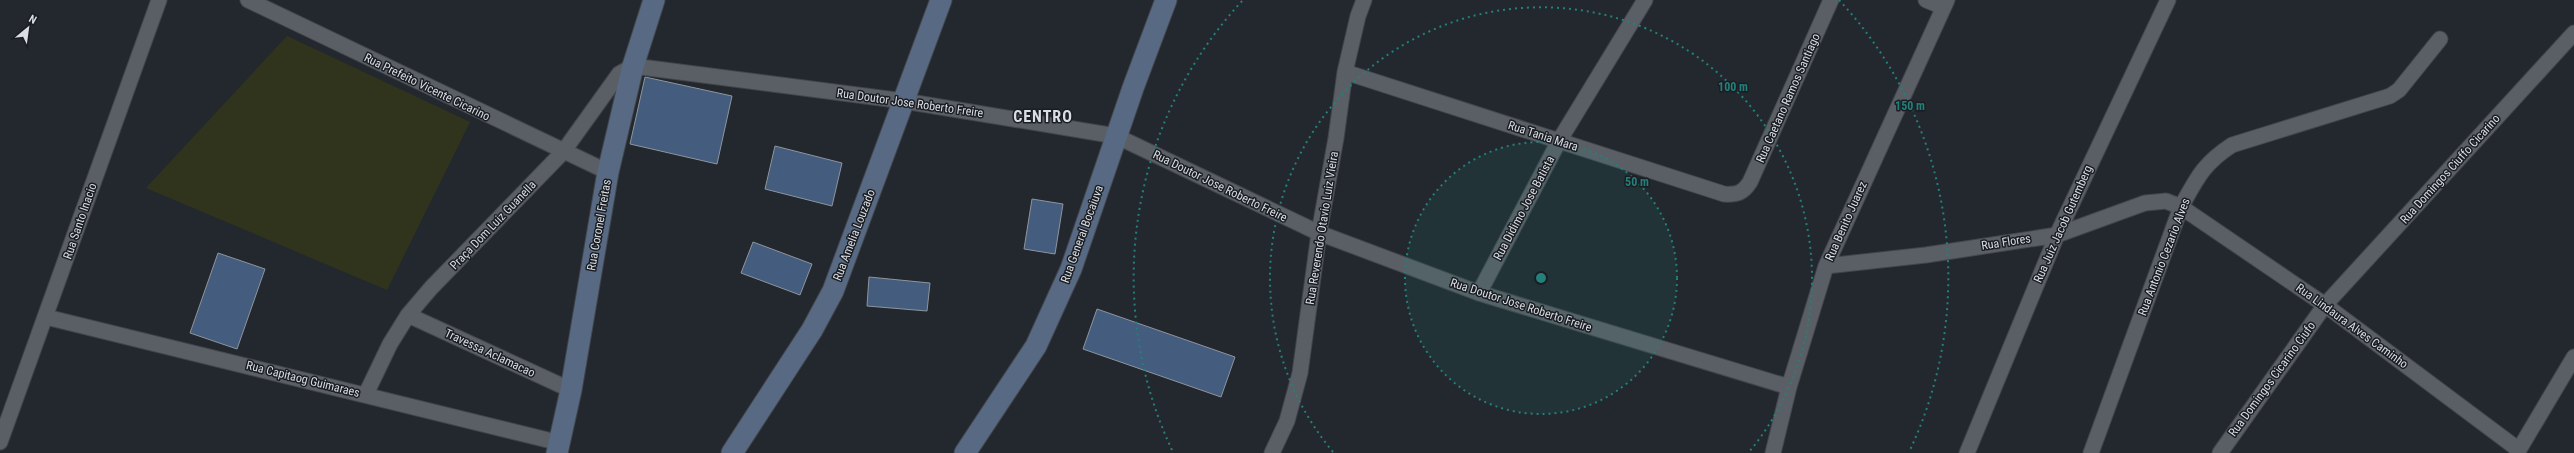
<svg xmlns="http://www.w3.org/2000/svg" width="2574" height="453" font-family="'Roboto Condensed',sans-serif">
<style>
.green{fill:#31341d}
.building{fill:#445c7d;stroke:#8f959c}
.lines{fill:none;stroke-linecap:round;stroke-linejoin:round}
.street-casing{stroke:#42454b;stroke-width:17}
.secondary-casing{stroke:#42454b;stroke-width:23}
.street{stroke:#5a5f66;stroke-width:15}
.secondary{stroke:#586a83;stroke-width:21}
.ring{fill:none;stroke:#23807a;stroke-width:2;stroke-dasharray:2 4}
.labels{text-anchor:middle;dominant-baseline:central;stroke-width:3;stroke-linejoin:round;paint-order:stroke}
.street-label{font-size:12px;fill:#dadde1;stroke:#1a1e24}
.district-label{font-size:16px;font-weight:bold;letter-spacing:1px;fill:#dadde1;stroke:#1a1e24}
.centre{fill:#23807a;stroke:#1a1e24;stroke-width:2}
.ring-label{font-size:12px;text-anchor:middle;font-weight:bold;fill:#23807a;stroke:#1a1e24;stroke-width:3;stroke-linejoin:round;paint-order:stroke}
</style>
<rect width="100%" height="100%" fill="#23282e"/>
<!-- green -->
<path class="green" d="M287,36L470,122L387,290L146,188Z"/>
<!-- building -->
<path class="building" d="M645,77L732,96L717,164L630,144Z
M775,146L842,163L832,206L765,189Z
M1032,199L1063,204L1055,254L1024,249Z
M753,242L812,264L800,295L741,273Z
M218,253L265,269L237,349L190,333Z
M869,277L930,283L927,311L867,306Z
M1097,309L1235,357L1221,397L1083,349Z"/>
<g class="lines">
<defs>
<path id="street" d="M248,0L608,172
M1926,0L1943,7
M1345,72L1724,194C1737,195 1743,193 1750,182L1831,0
M1826,266L1926,255L2057,235L2145,203L2166,201L2181,207L2325,305L2519,450
M1479,293L1559,141L1645,0
M408,315L571,390
M46,317L560,443
M366,394L390,344L408,315L431,288L563,152L619,74L633,66L904,101L1116,136L1319,233L1479,293L1789,387
M0,442L159,0
M1272,453L1287,421L1300,373L1319,233L1336,138L1345,72L1358,16L1364,0
M1773,453L1789,387L1826,266L1947,0
M1967,453L2057,235L2168,0
M2091,453L2181,207C2197,178 2203,164 2232,145L2390,96L2399,90L2440,39
M2220,453L2325,305L2574,33
M2517,453L2574,357"/>
<path id="secondary" d="M557,453L571,390L608,172L633,66L654,0
M732,453L812,330L833,291L941,0
M965,453L1036,346L1071,269L1133,88L1166,0"/>
</defs>
<!-- street casing -->
<use href="#street" class="street-casing"/>
<!-- secondary casing -->
<use href="#secondary" class="secondary-casing"/>
<!-- street -->
<use href="#street" class="street"/>
<!-- secondary -->
<use href="#secondary" class="secondary"/>
</g>
<!-- distance rings -->
<circle cx="1541" cy="278" r="136" fill="#23807a" fill-opacity=".12"/>
<g class="ring">
<circle cx="1541" cy="278" r="136"/>
<path d="M1333 452A271 271 0 1 1 1749 452"/>
<path d="M1172 450A407 407 0 0 1 1243 0M1839 0A407 407 0 0 1 1910 450"/>
</g>
<g class="labels">
<!-- street labels -->
<g class="street-label">
<text transform="translate(427 87) rotate(26)">Rua Prefeito Vicente Cicarino</text>
<text transform="translate(1788 98) rotate(-66)">Rua Caetano Ramos Santiago</text>
<text transform="translate(910 103) rotate(8)">Rua Doutor Jose Roberto Freire</text>
<text transform="translate(1543 136) rotate(18)">Rua Tania Mara</text>
<text transform="translate(2450 169) rotate(-48)">Rua Domingos Ciuffo Cicarino</text>
<text transform="translate(1220 186) rotate(26)">Rua Doutor Jose Roberto Freire</text>
<text transform="translate(1524 208) rotate(-62)">Rua Didimo Jose Batista</text>
<text transform="translate(80 221) rotate(-71)">Rua Santo Inacio</text>
<text transform="translate(1846 221) rotate(-66)">Rua Benito Juarez</text>
<text transform="translate(2063 224) rotate(-66)">Rua Juiz Jacob Gutemberg</text>
<text transform="translate(493 225) rotate(-46)">Praça Dom Luiz Guanella</text>
<text transform="translate(599 225) rotate(-80)">Rua Coronel Freitas</text>
<text transform="translate(1322 228) rotate(-81)">Rua Reverendo Otavio Luiz Vieira</text>
<text transform="translate(1082 234) rotate(-70)">Rua General Bocaiuva</text>
<text transform="translate(854 235) rotate(-69)">Rua Amelia Louzado</text>
<text transform="translate(2006 242) rotate(-9)">Rua Flores</text>
<text transform="translate(2164 257) rotate(-69)">Rua Antonio Cezario Alves</text>
<text transform="translate(1521 305) rotate(18)">Rua Doutor Jose Roberto Freire</text>
<text transform="translate(2352 326) rotate(36)">Rua Lindaura Alves Caminho</text>
<text transform="translate(490 353) rotate(25)">Travessa Aclamacao</text>
<text transform="translate(303 379) rotate(14)">Rua Capitaog Guimaraes</text>
<text transform="translate(2272 379) rotate(-54)">Rua Domingos Cicarino Ciufo</text>
</g>
<!-- district labels -->
<g class="district-label">
<text x="1043" y="116">CENTRO</text>
</g>
</g>
<circle cx="1541" cy="278" r="6" class="centre"/>
<g class="ring-label">
<text x="1733" y="91">100 m</text>
<text x="1910" y="110">150 m</text>
<text x="1637" y="186">50 m</text>
</g>
<!-- north arrow -->
<g transform="translate(28 28) rotate(29)" stroke="#1a1e24" stroke-width="3" paint-order="stroke">
<path d="M0-3L7 15L0 10L-7 15Z" fill="#dadde1"/>
<text y="-6" font-size="11" font-weight="bold" text-anchor="middle" fill="#dadde1">N</text>
</g>
</svg>
